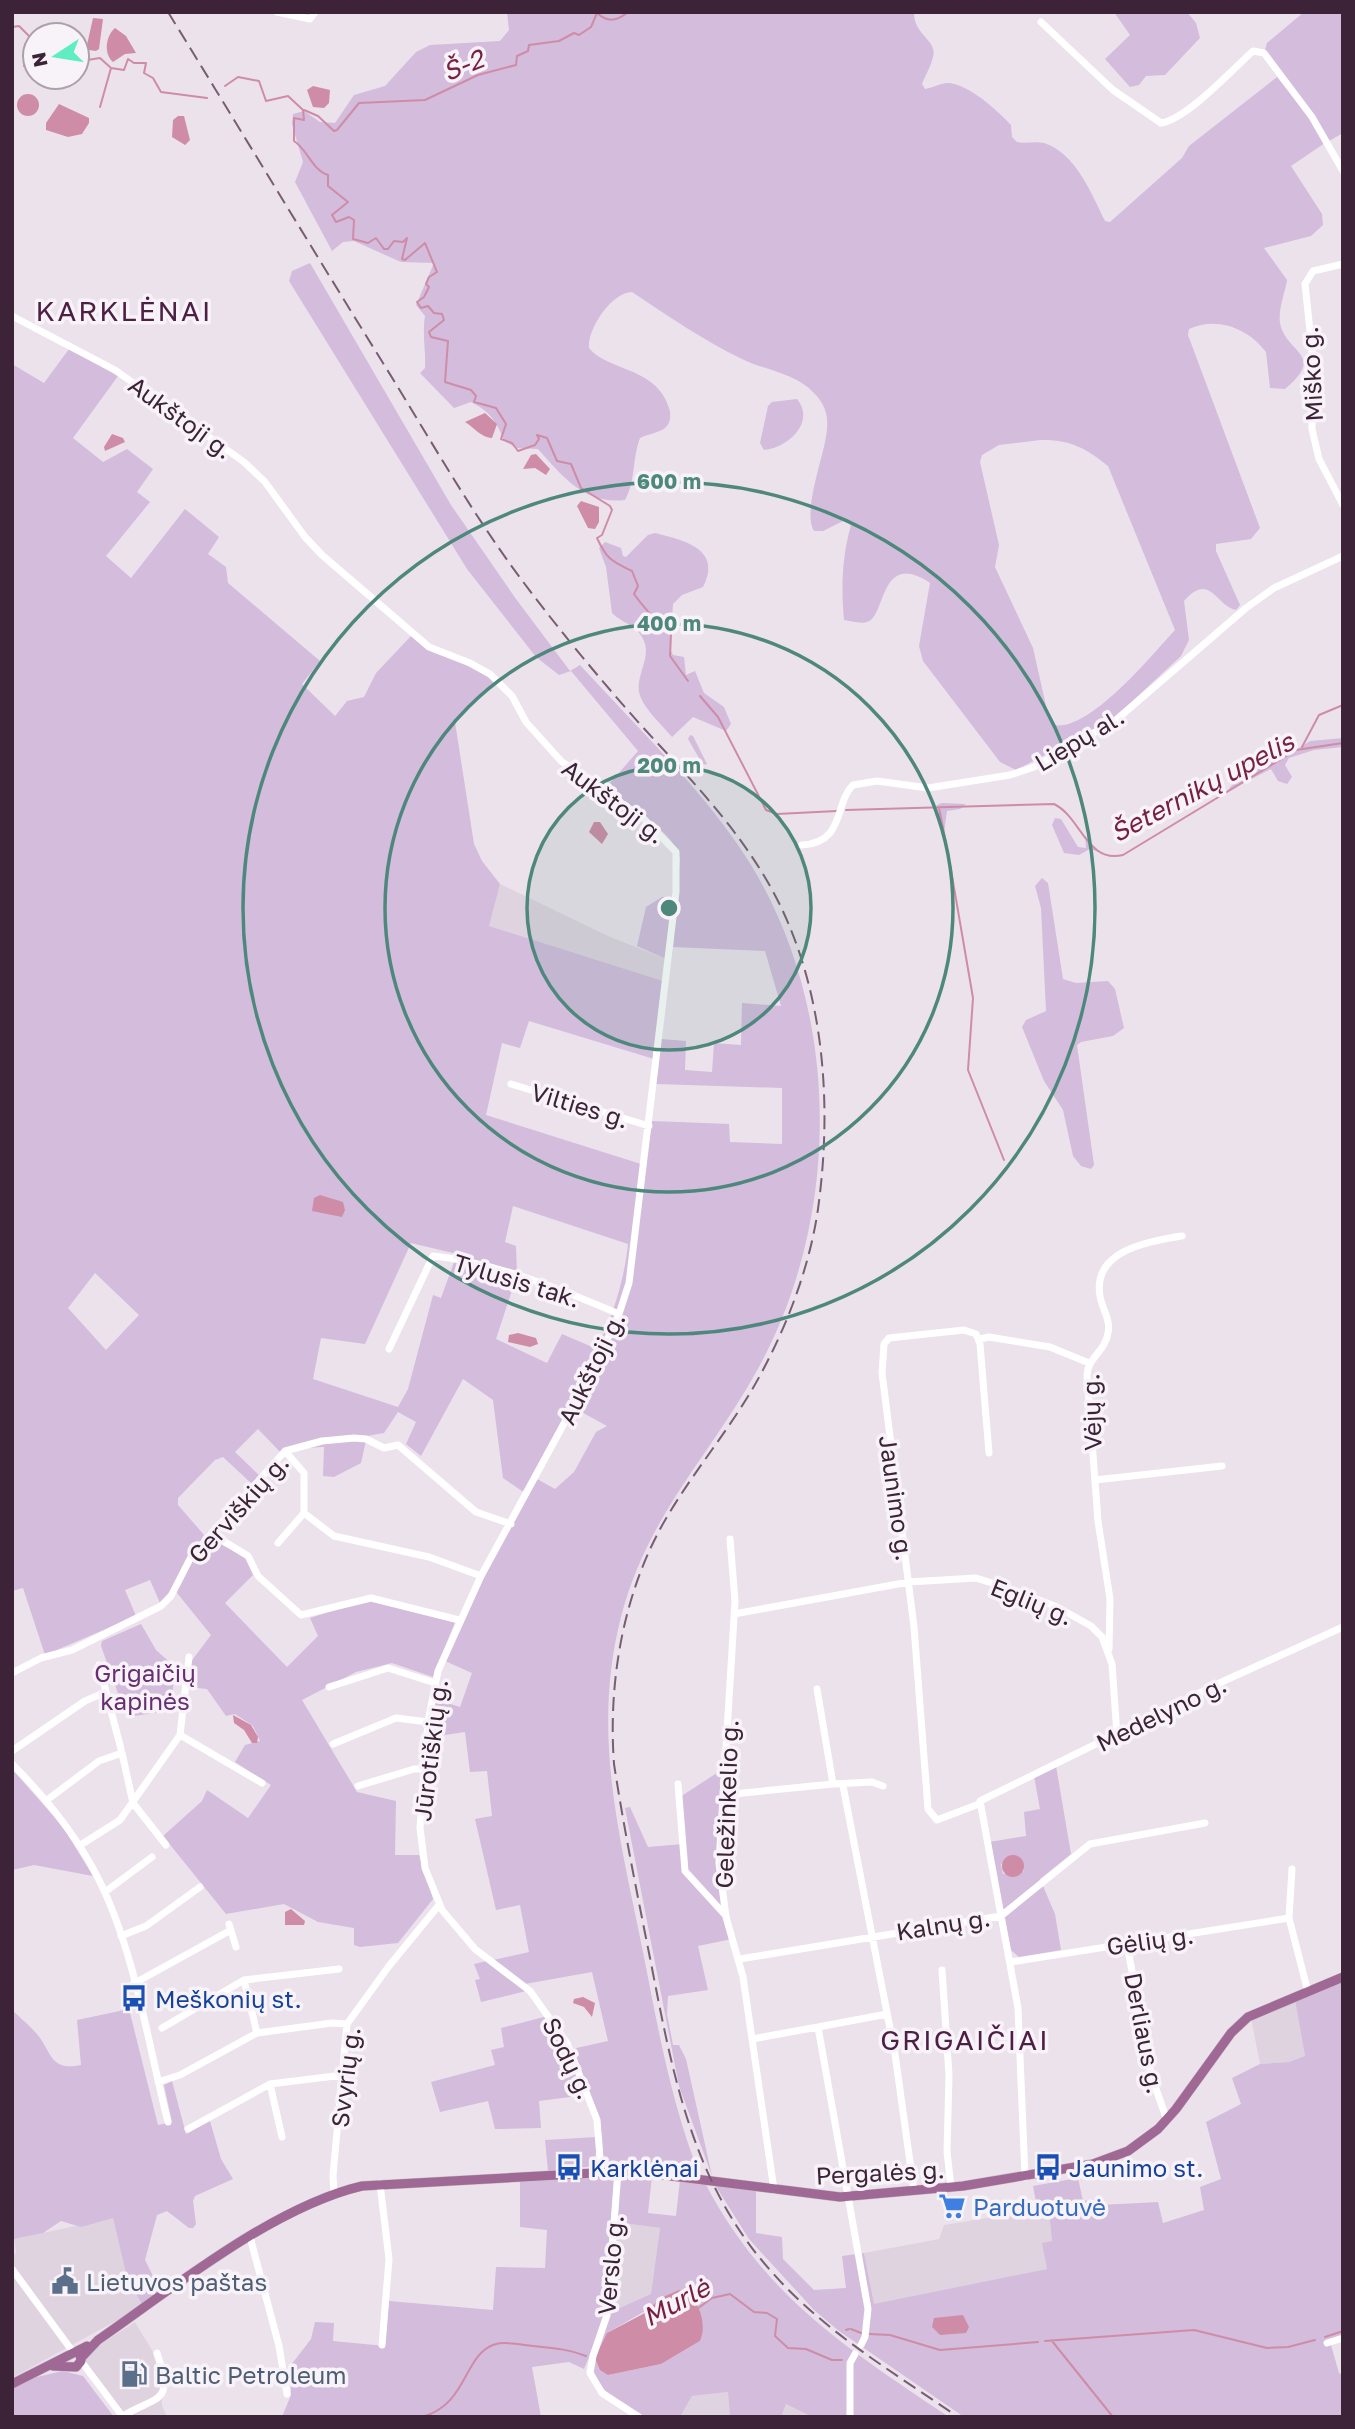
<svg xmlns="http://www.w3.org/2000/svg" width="1355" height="2429" font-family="'Golos Text',sans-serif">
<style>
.built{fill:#e0d3e0}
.green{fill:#d3bcdc;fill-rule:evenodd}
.water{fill:#cf8ca7}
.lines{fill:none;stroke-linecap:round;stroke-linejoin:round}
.stream{stroke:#cf8ca7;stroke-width:2}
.major-casing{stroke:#c8c1c7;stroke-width:10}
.minor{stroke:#fff;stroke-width:7}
.major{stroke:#a06895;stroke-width:9}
.rail{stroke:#785d73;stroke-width:2;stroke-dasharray:14 7;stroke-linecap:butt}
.ring{fill:none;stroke:#4e887d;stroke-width:3.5}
.labels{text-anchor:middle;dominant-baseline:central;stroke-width:7;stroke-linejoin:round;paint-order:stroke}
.street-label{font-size:24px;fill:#3c2338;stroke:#f8f3f8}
.park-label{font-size:24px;fill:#672e72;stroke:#f8f3f8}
.transit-label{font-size:24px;fill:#164399;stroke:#f8f3f8;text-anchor:start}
.shop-label{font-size:24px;fill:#366cbe;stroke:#f8f3f8;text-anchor:start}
.service-label{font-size:24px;fill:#4e5e75;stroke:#f8f3f8;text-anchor:start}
.water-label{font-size:26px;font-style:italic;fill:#771f40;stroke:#f8f3f8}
.quarter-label{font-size:28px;letter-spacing:2px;fill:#4e1f44;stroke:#f8f3f8}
.centre{fill:#4e887d;stroke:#f8f3f8;stroke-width:3.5}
.ring-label{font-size:21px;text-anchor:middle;font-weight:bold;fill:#4e887d;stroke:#f8f3f8;stroke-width:7;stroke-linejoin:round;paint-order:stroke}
</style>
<rect width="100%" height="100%" fill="#ece2ec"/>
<!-- built -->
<path class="built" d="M500,884L608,936L666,959L663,981L488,926Z
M1295,2000L1305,2056L1289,2062L1260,2064L1251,2018Z
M1037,2210L1038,2213H1049L1052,2242L1043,2243L1047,2269L874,2305L864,2253L939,2239L944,2225Z
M113,2218L127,2278L143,2306L12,2378V2255L16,2253L14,2239Z
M616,2222L660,2228L651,2295L611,2312Z
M135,2322L152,2350L162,2382V2405L167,2417H127L85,2361L86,2354Z
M728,2392L730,2417H680L692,2396Z
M786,2404L812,2417H781Z"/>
<!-- green -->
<path class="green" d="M507,12H914C913,35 938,40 933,57C931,66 925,76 922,84L925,89C932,88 939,84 946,83C967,82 998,111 1011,125L1012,137L1017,142C1026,144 1035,141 1044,143C1076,153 1092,195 1105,221L1110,222L1182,158L1189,146L1277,77L1313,122L1325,143L1291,166L1322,214L1323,225L1311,236L1264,248L1287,280C1285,293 1278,309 1280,323C1286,354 1327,354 1285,389L1270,388L1266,352C1248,328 1217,316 1189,329L1188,335L1260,528L1251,539L1216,544V551L1240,605L1236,610C1216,606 1210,571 1184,601L1189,640L1181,656L1111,721L1016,770L1000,762L923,661L919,646L930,583C879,549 886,618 867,622C861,624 850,621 844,620C841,587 842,557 851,525L843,521L823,531H814C803,514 821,463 825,442C829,423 829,408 814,393C795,373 767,371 742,359C703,340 668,316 632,292C612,292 587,329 589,348C607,371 657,367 669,408C671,414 671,423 665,428C659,433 647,434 640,438C632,459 636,480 625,500C585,505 562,476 538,449L517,448L504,441C497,421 489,411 471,402L454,408L420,373L425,368C426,349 422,335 425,316L416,305L434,263L401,262L354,241L343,242L332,251L295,182L303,162L292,124L293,114L304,111L320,122L335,123L354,95L385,86L416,52L430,45L500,41L509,30ZM1040,440C1069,439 1086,448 1108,466L1175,630C1151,656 1089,732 1054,725L1049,719L1033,648L995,567L999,545L980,462L982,455L999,445Z
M1114,12H1187L1196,23L1200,38L1165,75L1146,76L1139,85L1130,87L1105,59L1130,35Z
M1304,12H1343V133L1329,141L1265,50L1267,43Z
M310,263L451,505L516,599L570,671L580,665C633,723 693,780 738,845C841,994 845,1207 760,1365C712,1454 647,1515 621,1617C591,1734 620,1837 643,1952C658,2028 671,2103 700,2176L608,2167L603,2163L602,2136L572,2049L608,2041L592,1972L525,1984L493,1960L529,1952L520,1905L496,1910L475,1819L492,1816L487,1771L470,1772L465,1732L431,1737L435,1699L460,1707L472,1673L445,1661L483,1578L537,1479L555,1489L574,1472L596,1432L607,1426L576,1409L627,1300L652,1121L729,1124L730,1142L782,1144V1088L656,1084L661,1039L686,1041L685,1070L712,1072L714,1043L741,1045L742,1003L781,1006L765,951L673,947L680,858C674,831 627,805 604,790L638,751L571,671L559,675L536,657L467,569L289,281L292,271Z
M69,349L118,376L73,438L103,462L127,449L153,469L137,492L150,502L106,556L131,578L185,509L219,537L208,554L226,567L228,583L320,661L302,684L335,716L347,701L364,697L376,673L412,635L495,681L455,722L474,844L482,861L500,884L489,926L663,981L654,1059L529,1021L520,1048L502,1043L486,1115L641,1164C636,1209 636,1259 621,1302C597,1368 558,1431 525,1493L503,1478L493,1400L463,1379L421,1456L406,1444L416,1422L398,1412L384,1433L367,1436L361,1463L334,1477L323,1476L324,1447L304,1448L284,1456L258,1429L235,1452L261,1477L253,1485L223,1457L215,1460L178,1498V1505L205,1536L245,1557L253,1575L225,1603L287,1667L318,1636L310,1618L368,1600L455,1622L433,1677L392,1663L356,1672L302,1700L357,1792L396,1801L395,1855H419L433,1899L398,1943L360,1947L354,1945V1928L318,1922L284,1904L226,1914L163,1836L202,1801L207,1790L248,1818L271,1785L235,1762L245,1745L260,1741L253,1726L235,1714L226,1716L207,1689L188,1687L190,1663L211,1635L173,1588L160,1603L150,1580L125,1590L136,1616L45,1655L23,1588L12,1591V364L44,383ZM513,1206L628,1244C624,1282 613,1314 597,1349L562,1334L547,1363L496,1339L517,1275L516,1246L505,1242ZM411,1243L457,1254L441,1298L433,1295L408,1389L398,1407L313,1379L321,1338L365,1344ZM95,1273L139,1315L106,1350L68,1308Z
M797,399C816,422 788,448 764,450L760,443L768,406L772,402Z
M655,533C686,541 722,549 703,587L682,595L673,604L670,648L673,655L684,657L686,675L695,671L704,693L724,707L731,724L726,731L693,717L672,737C662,725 647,712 641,698C632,679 652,660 644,641C638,625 623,624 612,613L606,567L599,548L605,542L621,548L623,556L626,557L648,535Z
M690,735L693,736L707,764L703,765L688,739Z
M1343,738V747L1314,750L1289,758L1285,765L1292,777L1287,784L1278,781L1271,769L1226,792L1240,776L1269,754L1293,752L1310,741Z
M942,803L966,804L960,809L947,811L944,833L935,815L937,805Z
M1055,818L1061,819L1078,847L1086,848L1085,836L1099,852L1090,849L1079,855L1064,853L1052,825Z
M1042,878L1048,883L1063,979L1076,983L1108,981L1115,989L1124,1028L1113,1036L1081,1042L1077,1045L1094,1165L1091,1169L1081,1166L1073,1156L1063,1110L1044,1081L1022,1027L1026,1020L1046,1011L1041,908L1035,886Z
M673,896L666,959L637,946L646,907L662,897Z
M141,1624L156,1650L175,1667L171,1707L162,1712L134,1716L123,1707L101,1646L102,1641Z
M1056,1766L1071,1854L1040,1879L1055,1914L1061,1950L1019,1957L1011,1950L989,1842L1026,1836L1024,1812L1040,1809L1034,1776ZM1019,1857L1024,1871L1003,1874L1001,1864Z
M12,1769L63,1827L93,1876L34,1865L12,1870Z
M723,1769L719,1891L732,1939L698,1946L708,1990L668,1996L667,2014L673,2045H679L686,2059L712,2176L679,2086L625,1808L630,1807L648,1847L683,1844L680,1797Z
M487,1961L526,1991L481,2002L475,1980L480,1979L474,1964Z
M1343,1980V2341L1331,2345L1339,2373L1343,2375V2417H964L839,2331L814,2310L749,2239L715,2185L756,2191V2233L782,2237L783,2259L814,2290L846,2288L842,2256L864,2253L874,2304L1047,2269L1042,2243L1052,2241L1049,2213H1038L1033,2186L1078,2178L1083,2201L1098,2199L1100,2205L1158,2202L1163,2223L1204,2210L1200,2187L1221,2179L1206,2122L1241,2104L1232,2078L1260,2064L1289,2062L1305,2056L1295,2000Z
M129,2009L158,2125L172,2122L164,2085L172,2081L186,2134L210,2121L221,2159L233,2179L195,2196L193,2201L196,2224L193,2228H189L167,2211L157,2215L145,2260L162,2294L143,2306L127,2278L113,2218L81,2227L61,2221L43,2233L14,2239L12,2234V2010C21,2019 33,2028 40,2038C52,2056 53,2071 81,2065L77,2020Z
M548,2016L563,2041L586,2095L539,2101L541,2128L495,2129L488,2101L440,2112L431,2082L495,2065L491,2050L504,2047L501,2028Z
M597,2137L595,2166L548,2171L545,2140Z
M628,2175L652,2176L648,2213L676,2216L680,2180L705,2183C765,2297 845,2347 949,2417H812L786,2404L781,2417H730L728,2392L692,2396L680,2417C669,2417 657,2418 646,2417C623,2414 597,2387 592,2366L611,2312L651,2294L660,2228L616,2222L619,2183ZM671,2296L702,2335L700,2341L661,2364L608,2375L607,2333Z
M611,2176L614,2180L604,2321L584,2369L569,2362L532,2367L541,2417H282L291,2395V2365L311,2339L315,2322L334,2323L333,2341L385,2346L389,2301L493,2310L496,2267L545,2268L547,2230L520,2227V2181Z
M63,2371L83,2376L114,2417H12V2388L37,2377Z"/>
<!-- water -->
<path class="water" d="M93,18L103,19L99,49L96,51L89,50L87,45Z
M115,28L126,36L136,53L125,54L113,62C103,53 106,36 115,28Z
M313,86L330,90L329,103L324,108L313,107L307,90Z
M17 105a11 11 0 1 1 22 0a11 11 0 1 1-22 0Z
M59,104L89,118V123L82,134L68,137L46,130V123Z
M178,116H184L190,140L185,145L172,137L173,120Z
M485,413L497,424L492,438C482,438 473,427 465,422Z
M112,434L123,438L125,442L105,451L104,447Z
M536,454L550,469L546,475L535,468L523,469L531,455Z
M581,501L599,507V522L595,529L588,528L577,506Z
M594,822H600L608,834L602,844L589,832Z
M320,1195L343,1202L345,1210L342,1217L312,1211L314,1198Z
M518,1333L536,1338L538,1344L530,1347L508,1342L509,1335Z
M233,1715L251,1725L258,1737L257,1743H252L244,1730L234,1723Z
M1002 1866a11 11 0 1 1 22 0a11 11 0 1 1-22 0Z
M291,1909L305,1921L304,1925H285V1912Z
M583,1997L595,2003L592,2017L584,2007L573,2003L574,1999Z
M679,2290C698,2295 708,2323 700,2341L661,2364L608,2375L600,2370L595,2358L607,2333L643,2314L661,2298Z
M963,2315L969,2327L966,2333L940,2335L932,2327L934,2318Z"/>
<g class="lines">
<!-- stream -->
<path class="stream" d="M12,27L19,26L35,42
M77,50L84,53L81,61L100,58L111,68L124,70L128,59L134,63H146L144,73L153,78L161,92L207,98
M24,66L35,42
M225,86L238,77L259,81L266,101L288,96L303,110L304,120L294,118V141C308,150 312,170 328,175V186L348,202L332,215L336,222L349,217L354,220L353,239L368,243L376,238L384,249H388L394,241L403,242L407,238L402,259L405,260L425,243L437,272L429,277L426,284L429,287L424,297L417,302L421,308L428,306L434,313L442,314L444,320L429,332L431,337L448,341L445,382L471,390L476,396L474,402L496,408L506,424L501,439L512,443L518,451L535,445L539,439L537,435L547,438L557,461L571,464L581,488L610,506L612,510L602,535L597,538C607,560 612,561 632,571L638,586L634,594C643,607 652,615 661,627L668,629L671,634L670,656L688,681
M100,107L111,68
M304,110L318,116L334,131L337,130L359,103L425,100L478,75L516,65L517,56L528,51L529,45L559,41L574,33L579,35L591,27L597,13C608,23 617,21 628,12
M700,696L718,717L766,810L777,814L837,811
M1302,747L1319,715L1343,705
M939,808L949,858
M846,810L1054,804C1081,817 1087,864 1123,855L1296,750L1343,743
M951,870L973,998L968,1070L1004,1160
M697,2309L712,2298L730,2294L754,2312L767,2313L777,2319L775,2336L788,2348L806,2349L832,2360H842
M851,2329L861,2333
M846,2330L849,2329
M869,2334L890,2335L940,2350L1038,2342
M1325,2337L1343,2331
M1045,2341L1194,2330L1267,2348L1288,2347L1315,2340
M1052,2341L1113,2417
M422,2417C469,2404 463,2353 496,2344C506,2341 522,2345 533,2346C552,2348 569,2349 586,2356"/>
<defs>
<path id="major" d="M81,2358L98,2340C173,2288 273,2207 362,2186L631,2171L840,2197L963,2186L1093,2164L1128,2151L1158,2129L1176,2109L1231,2033L1248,2017L1343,1977
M53,2366L76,2367L81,2361L80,2355
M12,2384L87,2346"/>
</defs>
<!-- major casing -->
<use href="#major" class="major-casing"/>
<!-- minor -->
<path class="minor" d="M277,12L310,19L315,12
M1041,22L1113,90L1161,123C1187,119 1232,70 1253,51L1264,53L1312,117L1343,171
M1343,264L1313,271L1305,284L1312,350V429L1319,459L1343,505
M12,316L115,370L244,462L265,482L305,537L322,555L429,647L470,663L490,674L512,696L526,722L561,761L643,818L676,852V892L629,1283L619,1314L592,1372L481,1576L438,1671L428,1722L420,1828L425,1868L442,1910L475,1949L530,1991L567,2043L597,2120L601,2171
M802,845C846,842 834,803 853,785L877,781L928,788L1010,775L1034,767L1116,720L1246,608L1274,588L1343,556
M511,1084L649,1126
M980,1339L989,1337L1050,1347L1089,1363
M389,1349L433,1256C493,1262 563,1290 619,1314
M1095,1480L1222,1466
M304,1513L334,1536L429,1557L481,1576
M212,1534L248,1556L258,1576L301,1615L371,1598L459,1620
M730,1539L735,1601L719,1863L726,1917L743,1977L774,2190
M278,1543L304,1513V1473L285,1451
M734,1614L909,1582L976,1578L1011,1589L1057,1607L1091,1626L1102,1637L1112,1664L1117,1735
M1109,1649L1110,1599L1098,1521L1087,1375C1088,1357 1105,1352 1108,1333C1111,1320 1102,1309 1100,1296C1092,1250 1150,1241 1182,1236
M99,1665L121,1749
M12,1673L41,1658L72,1650L161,1606L171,1596L191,1557L285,1451L322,1441L354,1438L366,1439L384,1448L398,1445L476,1512L511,1524
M329,1687L388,1668L435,1683
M817,1689L833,1784
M180,1735L262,1783
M333,1744L396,1718L428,1722
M12,1751L85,1701L106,1692
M12,1764C46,1798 77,1836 99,1880C135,1952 148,2044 168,2122
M678,1784L685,1871L726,1916
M358,1786L414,1769H425
M843,1786L895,2054L914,2191
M723,1795L833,1784L872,1782L883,1786
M47,1800L99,1761L122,1753L133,1803L166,1845
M979,1804L937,1820L928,1809L914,1627L882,1373L884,1344L889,1338L964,1330L976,1334L980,1344L989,1453
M79,1846L120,1820L180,1735L189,1657
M1292,1869L1289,1918L1308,1992
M105,1892L152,1857
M229,1924L236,1947
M121,1936L146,1926L200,1887
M1127,1944L1151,2075L1167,2120
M740,1959L1001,1916L1090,1844L1205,1823
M1011,1962L1289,1918
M942,1970L949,2075L947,2152L951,2187
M244,1980L257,2033
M133,1984L231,1930
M162,2028L244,1980L339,1969
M752,2039L818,2027
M158,2082L180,2075L257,2033L332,2023L347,2024
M270,2084L282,2137
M188,2129L270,2084L343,2075
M618,2171L607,2315L593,2356L590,2373L602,2393L639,2417
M1025,2177L1018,2008L980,1801L1226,1680L1343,1627
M380,2184L389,2259L382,2345
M334,2195L333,2175L347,2024L389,1966L439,1905
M250,2237L279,2346L287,2394
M12,2269L73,2352
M1327,2343L1343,2338
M861,2345L865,2337L868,2309L818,2027L887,2014
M81,2361L123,2417
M123,2416C157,2395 175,2405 157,2353
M850,2417V2363L855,2354"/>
<!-- major -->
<use href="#major" class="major"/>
<!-- rail -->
<path class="rail" d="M168,12C240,129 311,247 383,363C429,437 472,514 524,583C560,631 599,678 639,723C691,780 745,834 780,905C825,998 832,1108 818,1209C809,1271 784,1334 753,1388C726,1434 691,1475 664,1522C623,1594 608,1682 614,1764C624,1829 637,1893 650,1958C672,2070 691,2181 770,2270C823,2331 893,2372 958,2417"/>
</g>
<!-- distance rings -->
<circle cx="669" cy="908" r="142" fill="#4e887d" fill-opacity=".12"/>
<g class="ring">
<circle cx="669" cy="908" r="142"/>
<circle cx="669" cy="908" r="284"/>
<circle cx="669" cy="908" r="426"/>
</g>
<!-- icons -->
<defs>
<symbol id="bus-bare" viewBox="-9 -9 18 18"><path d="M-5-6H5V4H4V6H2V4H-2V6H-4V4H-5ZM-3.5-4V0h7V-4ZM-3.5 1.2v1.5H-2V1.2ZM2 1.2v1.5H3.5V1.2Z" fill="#1a4fb4" stroke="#f8f3f8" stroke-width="2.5" paint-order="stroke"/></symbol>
<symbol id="supermarket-bare" viewBox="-9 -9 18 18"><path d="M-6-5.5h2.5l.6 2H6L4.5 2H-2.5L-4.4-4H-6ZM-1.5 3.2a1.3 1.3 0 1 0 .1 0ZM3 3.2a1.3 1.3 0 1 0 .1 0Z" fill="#3f7fe0" stroke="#f8f3f8" stroke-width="2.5" paint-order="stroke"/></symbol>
<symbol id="civic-bare" viewBox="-9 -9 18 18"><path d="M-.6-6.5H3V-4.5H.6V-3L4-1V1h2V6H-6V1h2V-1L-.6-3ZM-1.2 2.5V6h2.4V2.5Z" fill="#5c6f8a" stroke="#f8f3f8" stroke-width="2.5" paint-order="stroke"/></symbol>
<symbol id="fuel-bare" viewBox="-9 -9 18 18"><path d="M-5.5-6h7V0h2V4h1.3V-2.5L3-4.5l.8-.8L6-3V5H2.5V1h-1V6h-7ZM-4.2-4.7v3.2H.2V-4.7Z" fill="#5c6f8a" stroke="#f8f3f8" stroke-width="2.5" paint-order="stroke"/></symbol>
</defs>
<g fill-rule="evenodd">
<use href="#bus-bare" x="115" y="1979" width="38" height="38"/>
<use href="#bus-bare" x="550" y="2148" width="38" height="38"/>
<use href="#bus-bare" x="1029" y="2148" width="38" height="38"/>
<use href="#supermarket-bare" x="933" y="2187" width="38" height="38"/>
<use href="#civic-bare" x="46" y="2262" width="38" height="38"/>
<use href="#fuel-bare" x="115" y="2355" width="38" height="38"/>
</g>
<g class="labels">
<!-- street labels -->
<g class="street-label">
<text transform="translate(1311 374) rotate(-93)">Miško g.</text>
<text transform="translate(181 417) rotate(36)">Aukštoji g.</text>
<text transform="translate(1079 739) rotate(-31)">Liepų al.</text>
<text transform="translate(614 801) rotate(37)">Aukštoji g.</text>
<text transform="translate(580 1105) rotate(17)">Vilties g.</text>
<text transform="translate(517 1280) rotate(17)">Tylusis tak.</text>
<text transform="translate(591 1368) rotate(-64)">Aukštoji g.</text>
<text transform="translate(1091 1412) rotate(-92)">Vėjų g.</text>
<text transform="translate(897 1498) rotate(82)">Jaunimo g.</text>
<text transform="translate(238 1508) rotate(-48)">Gerviškių g.</text>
<text transform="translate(1032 1601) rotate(22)">Eglių g.</text>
<text transform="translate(1161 1713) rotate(-26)">Medelyno g.</text>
<text transform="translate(430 1750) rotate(-83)">Jūrotiškių g.</text>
<text transform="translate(726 1804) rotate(-88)">Geležinkelio g.</text>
<text transform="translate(943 1924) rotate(-9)">Kalnų g.</text>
<text transform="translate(1150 1940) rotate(-8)">Gėlių g.</text>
<text transform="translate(1145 2033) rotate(79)">Derliaus g.</text>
<text transform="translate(569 2058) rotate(64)">Sodų g.</text>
<text transform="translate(345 2077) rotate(-83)">Svyrių g.</text>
<text transform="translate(880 2172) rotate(-3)">Pergalės g.</text>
<text transform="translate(610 2265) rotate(-85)">Verslo g.</text>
</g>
<!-- park labels -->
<g class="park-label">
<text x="145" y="1672">Grigaičių<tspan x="145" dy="28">kapinės</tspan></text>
</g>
<!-- transit labels -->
<g class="transit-label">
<text x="155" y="1998">Meškonių st.</text>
<text x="590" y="2167">Karklėnai</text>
<text x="1069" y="2167">Jaunimo st.</text>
</g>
<!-- shop labels -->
<g class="shop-label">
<text x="973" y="2206">Parduotuvė</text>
</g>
<!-- service labels -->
<g class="service-label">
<text x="86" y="2281">Lietuvos paštas</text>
<text x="155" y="2374">Baltic Petroleum</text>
</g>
<!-- water labels -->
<g class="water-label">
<text transform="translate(463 65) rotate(-22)">Š-2</text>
<text transform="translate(1202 787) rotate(-28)">Šeternikų upelis</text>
<text transform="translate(676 2302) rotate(-28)">Murlė</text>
</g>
<!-- quarter labels -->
<g class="quarter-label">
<text x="124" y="310">KARKLĖNAI</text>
<text x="965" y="2039">GRIGAIČIAI</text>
</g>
</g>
<circle cx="669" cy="908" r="10" class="centre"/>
<g class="ring-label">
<text x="669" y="489">600 m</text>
<text x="669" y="631">400 m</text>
<text x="669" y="773">200 m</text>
</g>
<!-- border -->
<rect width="1355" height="2429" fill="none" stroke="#3c2338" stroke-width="28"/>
<!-- north arrow -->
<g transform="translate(56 56) rotate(258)"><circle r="33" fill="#f8f3f8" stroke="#ada0ab" stroke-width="2"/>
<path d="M0-5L12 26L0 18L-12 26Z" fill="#5fedc2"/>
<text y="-10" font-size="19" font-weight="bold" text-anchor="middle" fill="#3c2338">N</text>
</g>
</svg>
